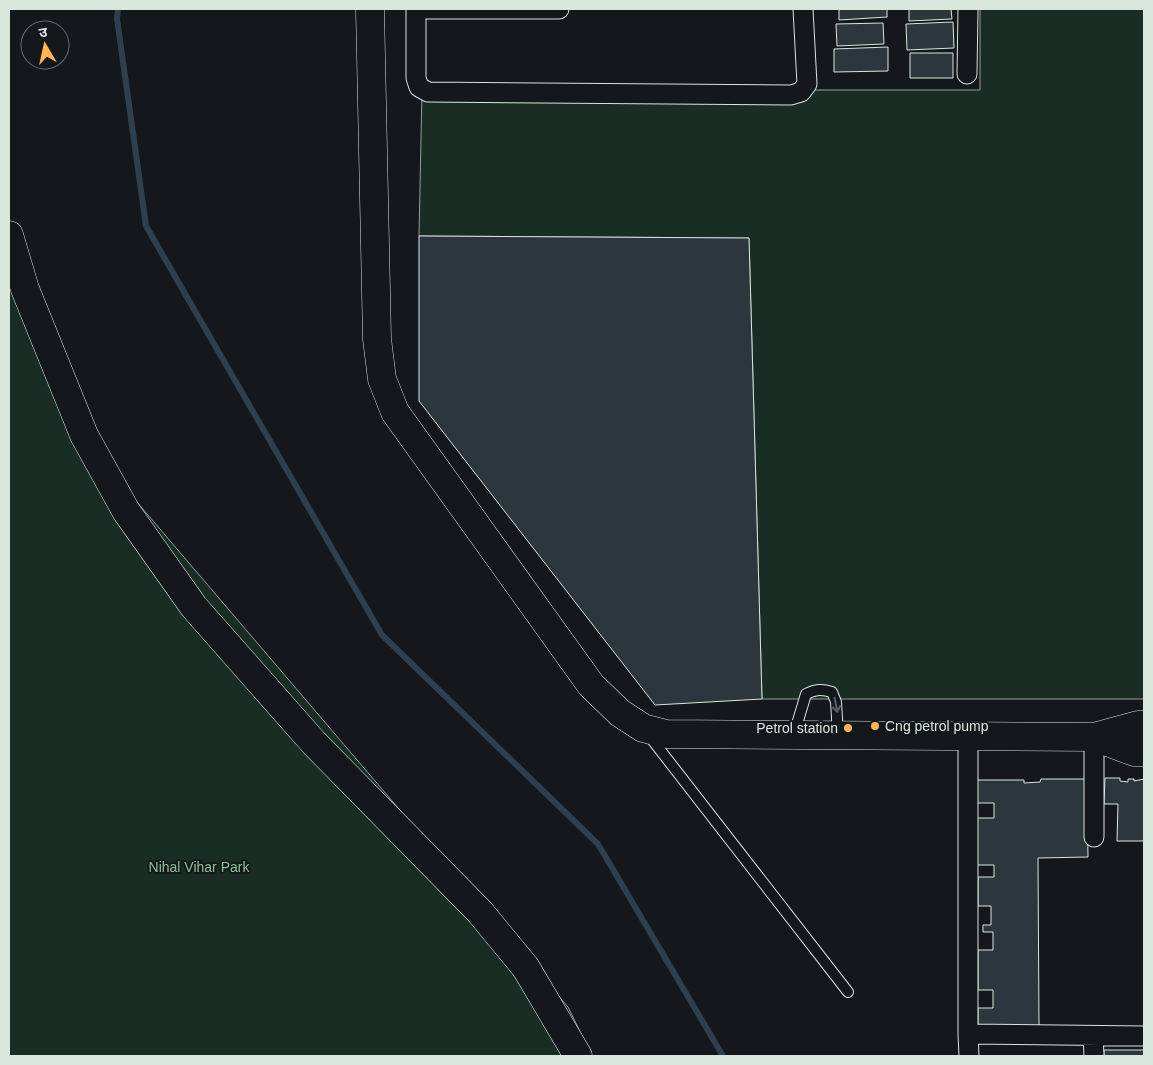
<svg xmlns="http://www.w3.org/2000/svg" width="1153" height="1065" font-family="Arial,'Noto Sans Devanagari',sans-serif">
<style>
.green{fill:#1a2d24;stroke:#939e99}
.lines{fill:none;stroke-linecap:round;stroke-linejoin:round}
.stream{stroke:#2f3f4d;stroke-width:6}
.building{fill:#2c363c;stroke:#d8e6dc}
.lane-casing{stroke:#d8e6dc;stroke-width:12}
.street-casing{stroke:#d8e6dc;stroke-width:21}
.secondary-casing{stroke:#d8e6dc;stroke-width:29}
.lane{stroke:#14181c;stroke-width:10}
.street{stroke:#14181c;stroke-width:19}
.secondary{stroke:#14181c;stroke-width:28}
.oneway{stroke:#59605f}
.poi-dot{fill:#ffb74d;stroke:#14181c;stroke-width:2}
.labels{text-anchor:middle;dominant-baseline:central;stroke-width:4;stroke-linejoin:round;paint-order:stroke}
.poi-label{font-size:14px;fill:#d8e6dc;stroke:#14181c;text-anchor:start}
.park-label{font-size:14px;fill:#8ac095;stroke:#14181c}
</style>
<rect width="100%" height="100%" fill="#14181c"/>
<!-- green -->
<path class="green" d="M980,9H1144V699H762L749,238L419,236L422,90H980Z
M9,237L107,467L568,1007L592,1056H9Z"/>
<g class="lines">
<!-- stream -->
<path class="stream" d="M118,9L117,19L146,226L382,635L598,844L723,1056"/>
</g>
<!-- building -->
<path class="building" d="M839,9H887V17L839,20Z
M909,9H951L952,19L909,21Z
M953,22L954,48L907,50L906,24Z
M883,23L884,44L837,46L836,24Z
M888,47V71L834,72V49Z
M910,53H953V78H910Z
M419,236L749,238L762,699L655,705L419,401Z
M1105,778H1120V781L1128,782V779H1134V781L1144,779V841H1117L1118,804H1104Z
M1041,779H1087L1088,857L1038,858L1039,1027H978V1008H993V990H978V950H993V932H983V925H991V906H978V877H994V865H977V818H994V803H977V780H1024V783L1040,782Z
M1104,1050H1144V1056H1104Z"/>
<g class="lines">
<defs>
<path id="lane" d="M794,734L806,694C816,689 822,689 832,692L836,702L838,735
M650,737L848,992"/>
<path id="street" d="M416,9V78L419,87L428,92L791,95L801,92L807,84L803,9
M416,9H559
M967,74L968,9
M968,736V1034L1144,1036
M1094,737V837
M968,1034L969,1056
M1093,1036L1094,1056"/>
<path id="secondary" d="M370,9L377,339L382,379L395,412L591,685L620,713L643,728L666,734L1094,737L1138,725H1144
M9,235L25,289L84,435L126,511L194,607L314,743L480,912L526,968L578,1056
M1094,737L1134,752H1144"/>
</defs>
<!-- lane casing -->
<use href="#lane" class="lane-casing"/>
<!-- street casing -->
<use href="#street" class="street-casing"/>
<!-- secondary casing -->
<use href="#secondary" class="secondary-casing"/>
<!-- lane -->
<use href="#lane" class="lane"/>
<!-- street -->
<use href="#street" class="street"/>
<!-- secondary -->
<use href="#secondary" class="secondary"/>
</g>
<!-- one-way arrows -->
<defs><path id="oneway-shaft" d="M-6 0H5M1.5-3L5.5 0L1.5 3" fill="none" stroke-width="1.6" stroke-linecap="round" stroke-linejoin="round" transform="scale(1.25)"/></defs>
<use class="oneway" href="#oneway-shaft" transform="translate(836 705) rotate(79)"/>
<!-- markers -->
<g class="poi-dot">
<circle cx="875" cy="726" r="5"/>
<circle cx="848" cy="728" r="5"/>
</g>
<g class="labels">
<!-- poi labels -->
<g class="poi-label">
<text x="885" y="726">Cng petrol pump</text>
<text x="838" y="728" text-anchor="end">Petrol station</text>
</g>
<!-- park labels -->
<g class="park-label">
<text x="199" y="867">Nihal Vihar Park</text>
</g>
</g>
<!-- border -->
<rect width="1153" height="1065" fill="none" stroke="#d8e6dc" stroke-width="20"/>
<!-- north arrow -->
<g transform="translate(45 45) rotate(351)"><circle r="24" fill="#14181c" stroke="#626a69"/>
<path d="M0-4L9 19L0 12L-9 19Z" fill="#ffb74d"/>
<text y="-8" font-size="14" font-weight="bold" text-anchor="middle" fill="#d8e6dc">उ</text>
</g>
</svg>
